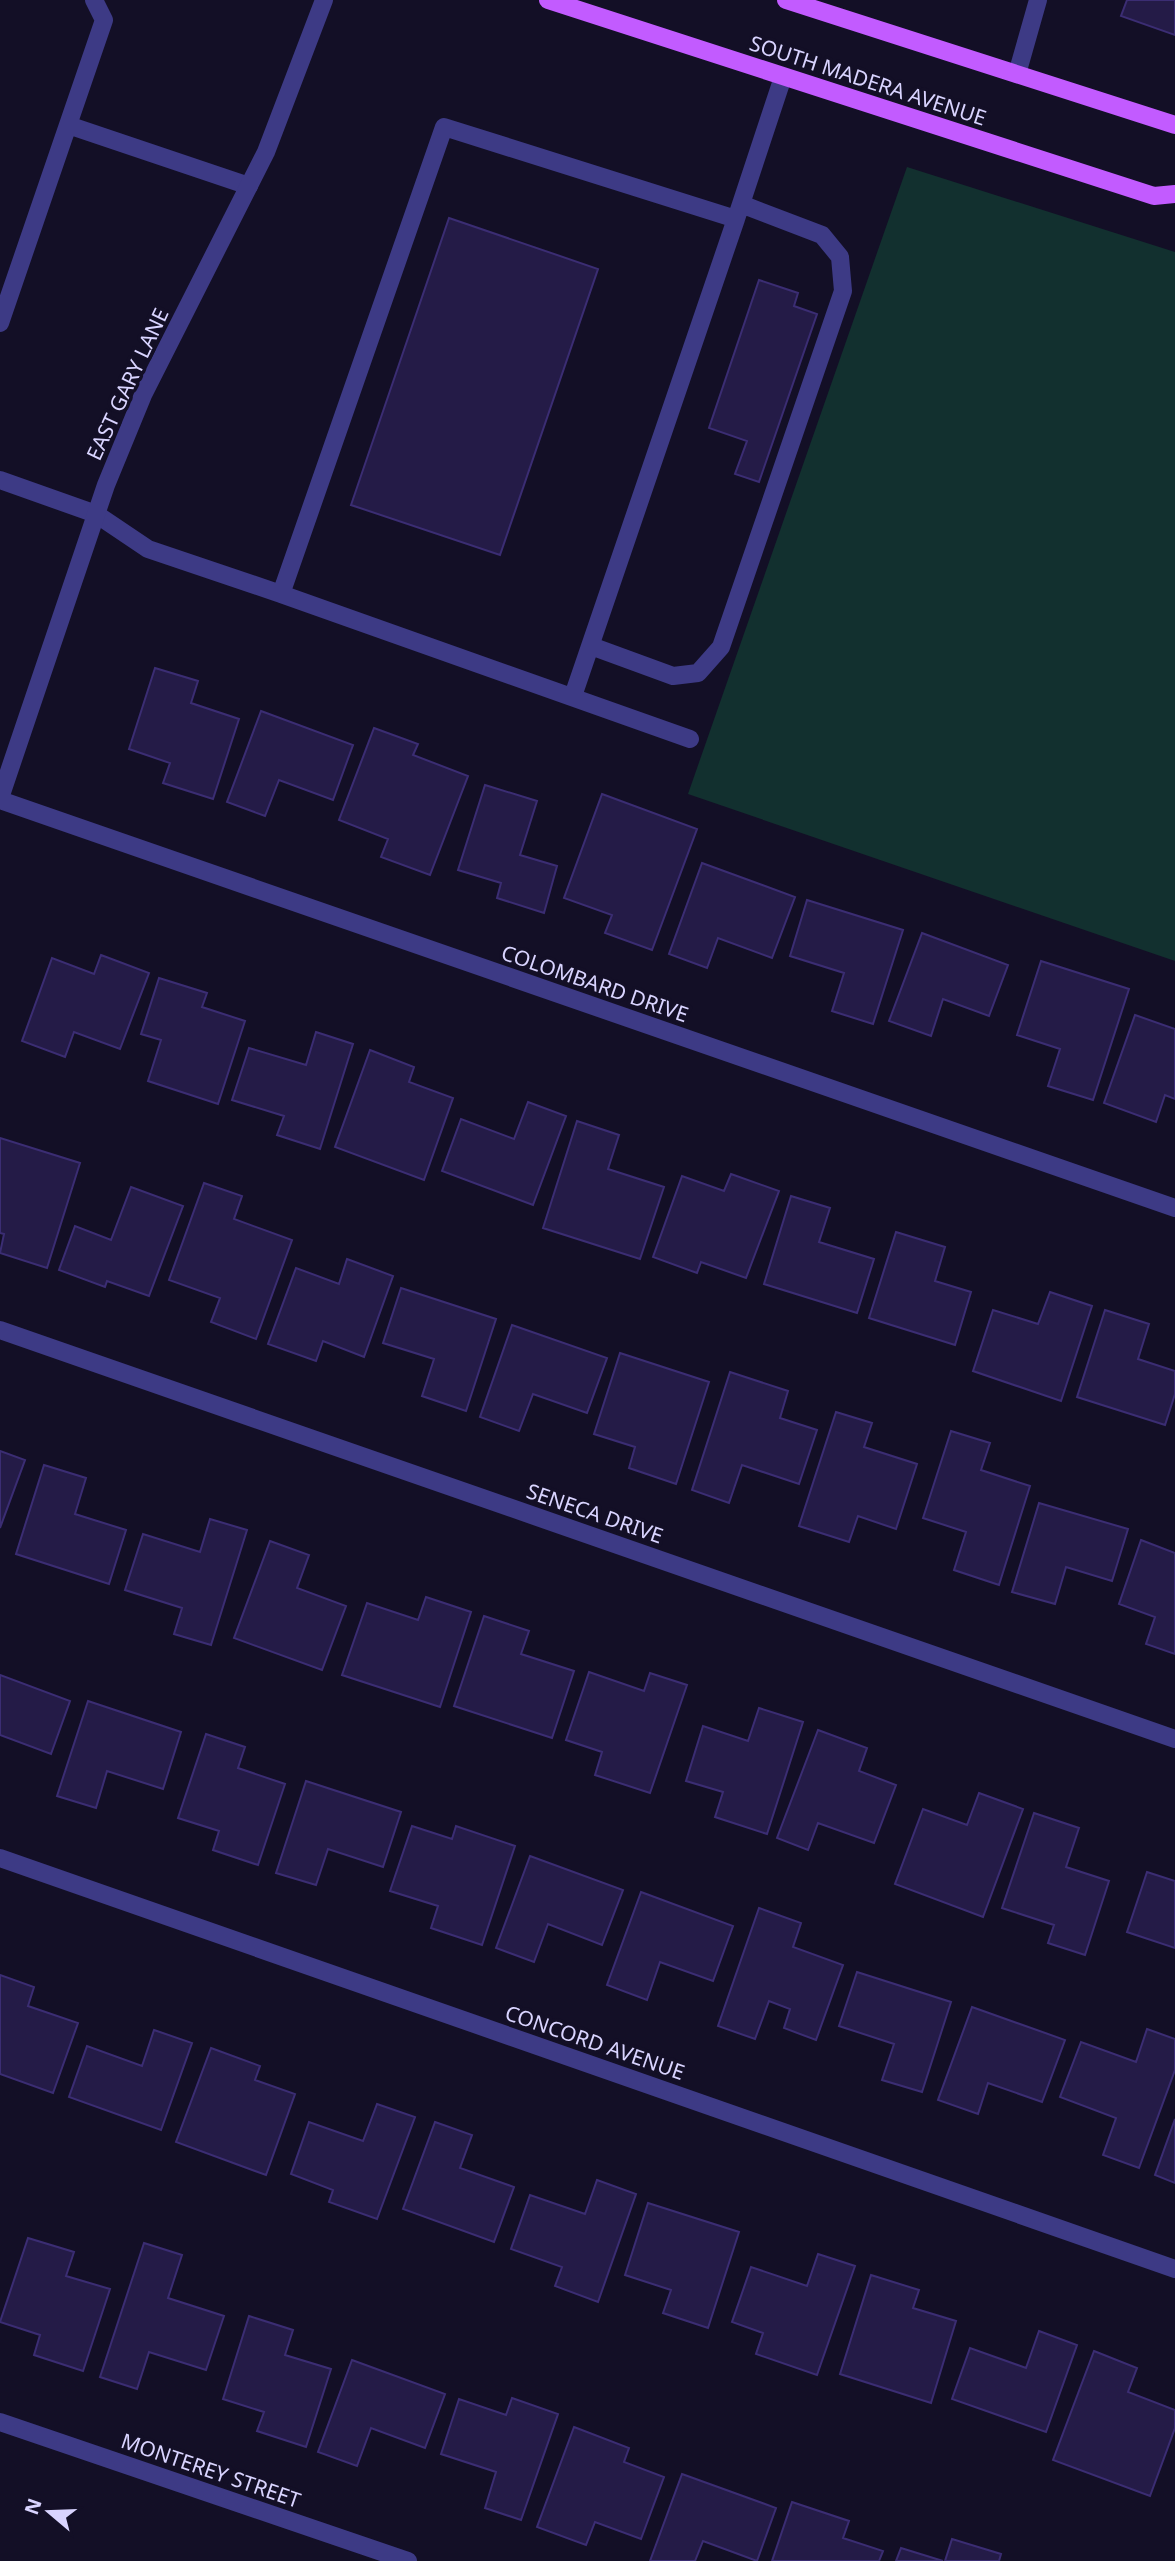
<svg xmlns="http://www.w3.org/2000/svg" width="1175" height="2561" font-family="'Noto Sans',sans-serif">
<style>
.green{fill:#12302f}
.building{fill:#241b47;stroke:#3b2d73;stroke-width:2}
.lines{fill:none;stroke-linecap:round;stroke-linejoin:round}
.lane{stroke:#3d3a85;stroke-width:18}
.street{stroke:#3d3a85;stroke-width:18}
.primary{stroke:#c25bff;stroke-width:18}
.labels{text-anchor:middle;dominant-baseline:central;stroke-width:7;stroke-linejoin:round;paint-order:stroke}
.street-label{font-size:21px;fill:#d9d4ff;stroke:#130f26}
</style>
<rect width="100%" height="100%" fill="#130f26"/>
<!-- green -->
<path class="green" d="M907,167L1175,252V961L688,794Z"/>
<!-- building -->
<path class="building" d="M1127,0H1175V35L1121,16Z
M449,218L598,269L500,555L351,505Z
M759,280L798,293L794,306L817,314L759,482L735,474L747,441L709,428Z
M155,668L198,681L191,703L239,719L213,799L163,783L170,763L129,749Z
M261,711L353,745L333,800L279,780L265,816L227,802Z
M374,728L418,744L413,755L468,776L430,875L381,857L388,839L339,820Z
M485,785L537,801L520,855L557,866L544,913L497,898L501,883L458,870Z
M602,794L697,829L652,950L605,933L612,915L564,898Z
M702,863L795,897L772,958L718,938L707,968L669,954Z
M807,900L903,930L873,1024L832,1011L844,973L790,956Z
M922,933L1008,965L989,1016L943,999L931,1036L889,1021Z
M101,955L149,973L120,1049L74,1032L65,1057L22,1041L52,958L94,974Z
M1041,961L1129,989L1093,1100L1048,1086L1060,1049L1017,1035Z
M159,978L207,993L202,1007L245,1021L218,1104L148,1081L161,1040L141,1034Z
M1135,1015L1175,1029V1099L1165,1095L1156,1122L1104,1103Z
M316,1032L353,1044L320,1149L277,1135L284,1116L232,1100L249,1048L306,1065Z
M370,1050L414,1067L409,1082L453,1098L424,1180L335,1147Z
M528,1102L566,1116L533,1205L442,1171L461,1119L514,1139Z
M577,1121L619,1135L608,1169L664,1187L640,1259L543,1228Z
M0,1138L80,1163L47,1268L0,1253L4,1234L0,1233Z
M731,1174L779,1191L746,1278L701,1262L697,1273L653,1257L682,1176L724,1191Z
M204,1183L242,1196L234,1219L292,1240L256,1339L211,1322L220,1298L169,1280Z
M131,1187L183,1206L149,1296L107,1281L105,1287L59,1270L75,1226L111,1240Z
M791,1196L830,1208L819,1242L874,1259L857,1313L764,1284Z
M896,1232L945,1247L935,1281L971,1292L955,1345L869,1318Z
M347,1259L393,1276L364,1357L323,1341L316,1361L268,1344L296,1268L339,1284Z
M401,1288L496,1319L466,1411L422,1396L434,1359L383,1343Z
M1050,1292L1092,1306L1061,1401L973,1371L993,1310L1038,1324Z
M1105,1310L1149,1324L1138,1359L1175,1371V1394L1165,1425L1077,1397Z
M512,1325L607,1358L587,1413L533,1394L519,1431L480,1417Z
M620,1353L709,1382L676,1484L629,1468L635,1447L594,1434Z
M730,1372L788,1391L780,1418L817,1430L799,1484L742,1465L729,1503L692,1490Z
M836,1412L872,1423L864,1447L917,1464L896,1529L858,1516L849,1542L799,1526Z
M951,1431L990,1443L981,1470L1030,1486L999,1585L954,1570L966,1532L923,1518Z
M0,1451L25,1460L0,1528Z
M44,1465L86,1478L75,1514L126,1530L109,1584L16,1554Z
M1039,1503L1128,1529L1112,1581L1066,1567L1055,1604L1012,1592Z
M210,1519L247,1530L211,1645L174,1634L182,1608L125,1590L143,1534L200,1552Z
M1141,1540L1175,1553V1654L1146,1644L1155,1617L1119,1604Z
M270,1541L309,1555L297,1588L346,1606L322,1670L234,1638Z
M426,1597L471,1612L440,1707L342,1675L367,1603L418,1620Z
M484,1616L529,1631L521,1654L574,1671L552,1738L454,1706Z
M589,1672L644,1691L650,1673L687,1685L650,1793L595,1775L602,1752L566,1740Z
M0,1675L70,1701L51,1754L0,1735Z
M88,1701L181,1732L163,1789L107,1771L96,1808L57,1796Z
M759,1708L803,1722L767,1834L715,1817L723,1792L686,1781L703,1726L748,1741Z
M818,1730L867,1748L859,1771L896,1785L874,1843L818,1823L808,1850L777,1838Z
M206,1734L245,1747L238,1768L285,1784L258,1865L213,1850L219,1831L178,1818Z
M306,1781L401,1812L383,1867L328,1849L316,1885L276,1873Z
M979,1793L1023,1809L983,1917L895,1884L923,1809L967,1825Z
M1034,1813L1079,1828L1066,1867L1109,1881L1085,1955L1048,1943L1054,1925L1002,1908Z
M412,1826L452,1839L456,1826L515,1846L482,1945L431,1928L438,1906L390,1891Z
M530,1856L623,1890L602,1945L548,1924L534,1962L496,1948Z
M1147,1872L1175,1881V1948L1127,1932Z
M641,1892L733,1926L713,1981L660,1962L647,2000L607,1985Z
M759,1908L801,1923L793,1947L843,1965L816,2040L784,2028L790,2009L769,2001L755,2039L718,2026Z
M857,1972L951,2002L922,2092L882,2080L894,2044L839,2026Z
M0,1975L34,1987L28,2006L78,2023L53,2093L0,2074Z
M972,2007L1065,2040L1042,2102L988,2083L978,2114L938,2100Z
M1147,2029L1175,2039V2070L1139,2168L1103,2155L1116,2118L1060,2097L1081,2042L1136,2062Z
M154,2030L192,2043L161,2130L69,2097L87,2046L142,2066Z
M211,2048L260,2066L255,2080L295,2094L266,2175L176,2142Z
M377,2104L415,2117L377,2219L329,2202L333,2190L291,2174L309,2122L363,2141Z
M1175,2119V2183L1155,2175Z
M435,2122L472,2135L460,2168L514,2187L494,2242L403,2209Z
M597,2180L636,2194L598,2302L555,2286L562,2267L511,2249L530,2195L585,2214Z
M648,2203L739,2232L708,2328L663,2313L671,2290L625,2275Z
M28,2238L74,2252L66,2276L110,2289L83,2371L34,2355L40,2335L0,2322Z
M144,2243L182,2255L168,2298L224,2316L206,2370L149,2352L137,2389L100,2377Z
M818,2254L855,2266L817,2375L756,2354L763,2333L732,2322L751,2267L807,2286Z
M871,2275L919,2290L913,2308L956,2321L931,2403L840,2374Z
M249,2316L293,2330L285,2355L331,2369L306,2447L257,2431L264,2412L223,2399Z
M1039,2331L1077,2345L1046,2432L952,2399L970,2348L1026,2368Z
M1094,2351L1137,2368L1128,2392L1175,2410V2428L1150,2496L1053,2460Z
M352,2360L445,2394L425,2448L371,2428L357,2466L318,2452Z
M512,2398L558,2414L521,2520L485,2508L496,2472L441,2454L459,2399L506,2415Z
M574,2427L629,2448L624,2462L664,2477L641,2539L595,2522L586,2545L537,2527Z
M682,2474L776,2508L757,2561L703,2541L695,2561H650Z
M792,2502L849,2521L843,2538L883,2551L879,2561H772Z
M952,2539L1001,2554L999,2561H945Z
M901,2548L943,2561H896Z"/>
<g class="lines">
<!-- lane -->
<path class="lane" d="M1017,74L1038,0
M68,125L249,186
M0,323L104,20L94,0
M0,480L96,514L148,549L281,594L444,127L736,219L783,77
M281,594L690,739
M591,646L673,676L698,673L721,647L843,291L840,257L822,235L741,204
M573,696L736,219"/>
<!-- street -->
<path class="street" d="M0,798L106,485L143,395L266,152L324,0
M0,800L1175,1208
M0,1330L1175,1739
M0,1858L1175,2269
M0,2422L408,2561"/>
<!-- primary -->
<path class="primary" d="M548,0L1154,196L1175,194
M786,0L1175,125"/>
</g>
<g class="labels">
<!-- street labels -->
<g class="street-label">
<text transform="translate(868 80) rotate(18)">SOUTH MADERA AVENUE</text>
<text transform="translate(127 384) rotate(-65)">EAST GARY LANE</text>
<text transform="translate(595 983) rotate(19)">COLOMBARD DRIVE</text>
<text transform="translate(595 1513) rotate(19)">SENECA DRIVE</text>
<text transform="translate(595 2042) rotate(19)">CONCORD AVENUE</text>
<text transform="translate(211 2470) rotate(19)">MONTEREY STREET</text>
</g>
</g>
<!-- north arrow -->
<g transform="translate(49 2512) rotate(289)" stroke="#130f26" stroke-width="5" paint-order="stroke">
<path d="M0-5L12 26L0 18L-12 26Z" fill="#d9d4ff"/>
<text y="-10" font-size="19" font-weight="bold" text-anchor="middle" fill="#d9d4ff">N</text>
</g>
</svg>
